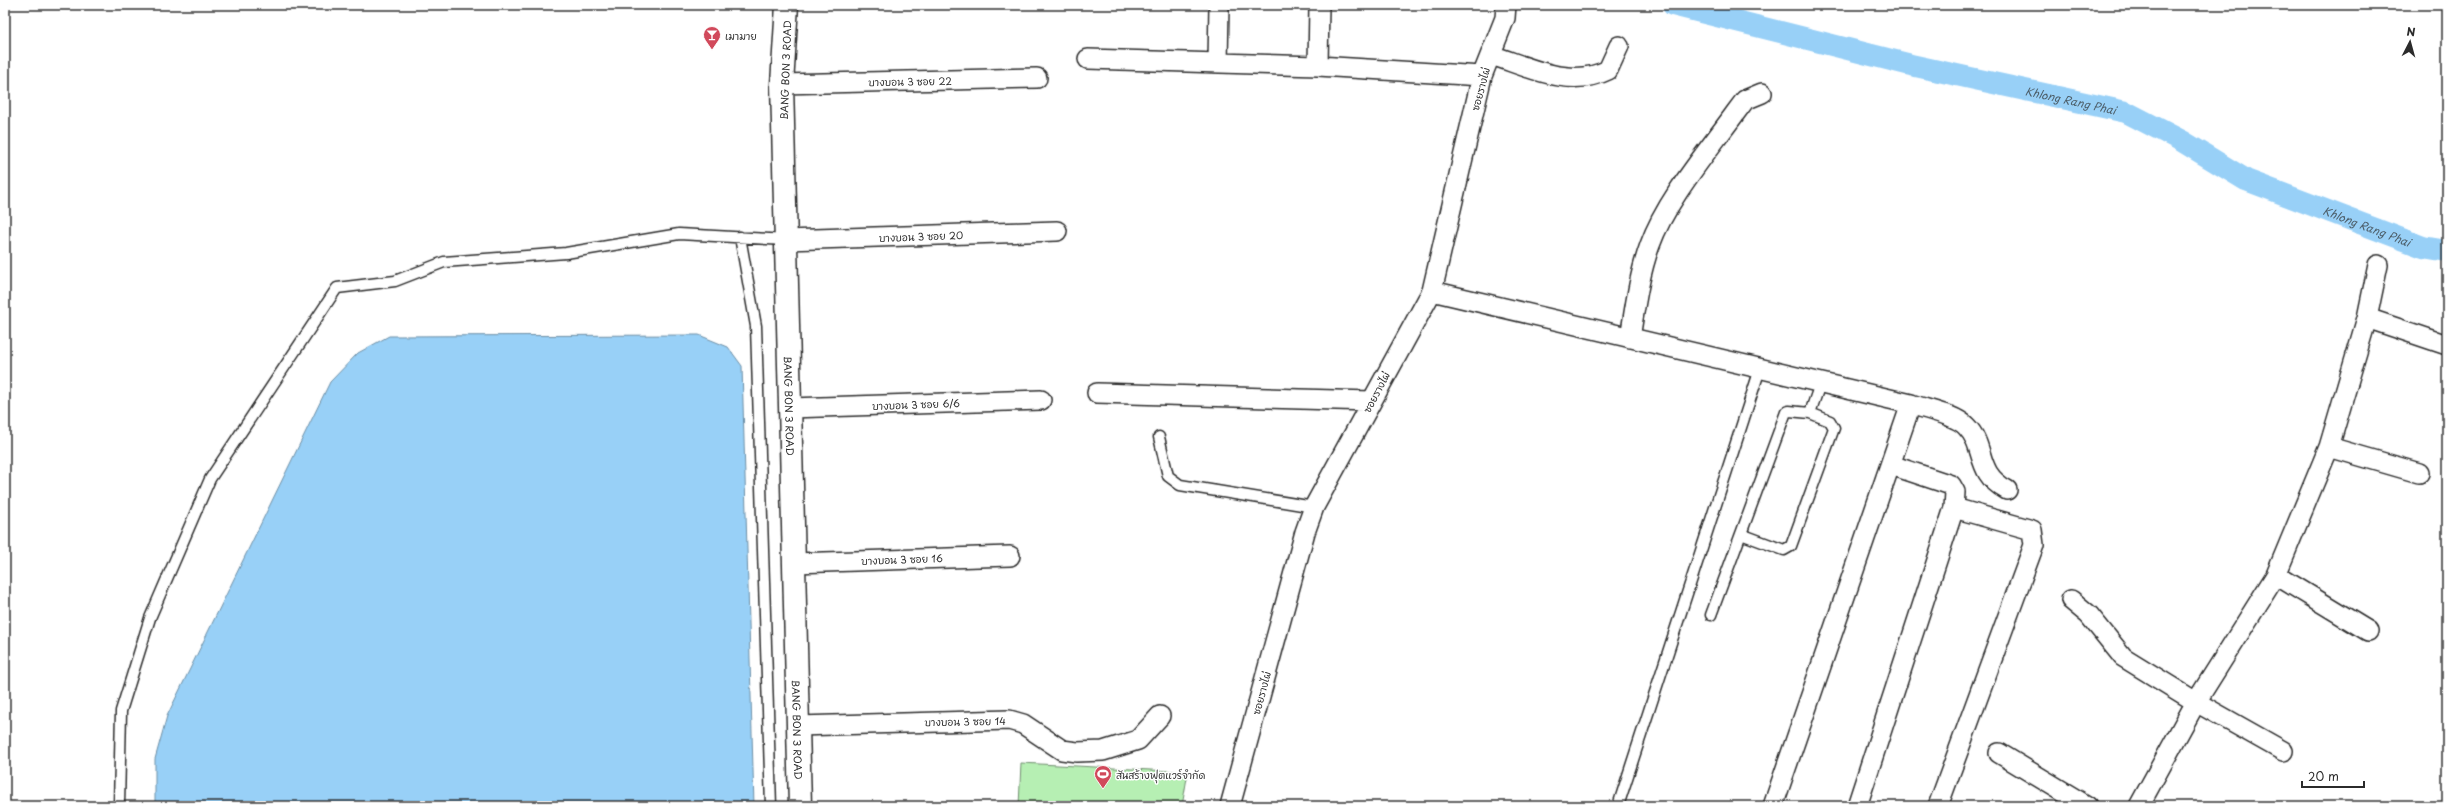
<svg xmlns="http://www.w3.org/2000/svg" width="2452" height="811" font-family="'Playpen Sans','Playpen Sans Thai',sans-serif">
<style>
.green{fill:#b6efb3;stroke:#708d6f}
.water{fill:#98d0f7;stroke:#6c8ea5}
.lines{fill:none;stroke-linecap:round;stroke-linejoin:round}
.canal{stroke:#98d0f7;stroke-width:22}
.service-casing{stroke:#2b2b2b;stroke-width:13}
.minor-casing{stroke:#2b2b2b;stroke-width:22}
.secondary-casing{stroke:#2b2b2b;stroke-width:25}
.service{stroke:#fff;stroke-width:10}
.minor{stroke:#fff;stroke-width:19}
.secondary{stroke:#fff;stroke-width:22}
.labels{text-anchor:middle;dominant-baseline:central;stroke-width:3;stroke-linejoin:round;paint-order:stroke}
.poi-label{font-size:10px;fill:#2b2b2b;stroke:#fff;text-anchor:start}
.street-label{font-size:10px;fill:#2b2b2b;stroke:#fff}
.water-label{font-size:11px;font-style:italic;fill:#4c5d68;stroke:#fff}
</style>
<rect width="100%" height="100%" fill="#fff"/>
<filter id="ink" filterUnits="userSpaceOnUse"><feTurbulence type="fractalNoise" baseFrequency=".025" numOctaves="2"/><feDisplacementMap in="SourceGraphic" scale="8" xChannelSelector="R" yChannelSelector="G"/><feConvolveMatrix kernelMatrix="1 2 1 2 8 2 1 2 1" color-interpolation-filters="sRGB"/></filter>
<g filter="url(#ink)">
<!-- green -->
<path class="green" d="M1021,763L1188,772L1182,806H1019Z"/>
<!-- water -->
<path class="water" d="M699,335L728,347L742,366L754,806H155V759L167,716L330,382L358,353L389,336Z"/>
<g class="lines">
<!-- canal -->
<path class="canal" id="s1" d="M1673,5L1911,65L2126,112L2182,141L2246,180L2423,247L2447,251"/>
<defs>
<path id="service" d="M740,237L756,326L771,806
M1159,437L1168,476L1180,485L1314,507
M1741,534L1784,550L1791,546L1834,428L1830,421L1810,413
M1711,615L1786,412L1789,411L1810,413L1820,384
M119,806L121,711L150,618L210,479L337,288L395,281L444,262L566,253L679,234L786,240
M1618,806L1760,369"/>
<path id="minor" d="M1491,55C1529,67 1570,89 1608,70L1619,46
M1088,59L1318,66L1482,76
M1218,63L1219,5
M1318,66L1319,5
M782,84L1037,78
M786,240L1057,231
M1432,291L1911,404C1927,410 1954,414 1966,426C1987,447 1974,472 2007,490
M2367,318L2447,345
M1630,338C1635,307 1639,275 1650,245C1666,200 1708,151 1736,112L1745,100L1762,93
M1097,393L1371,401
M790,408L1041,400
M2329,447L2419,473
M794,563L1010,556
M2276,575L2368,631
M2071,600L2089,615L2123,657L2196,702L2283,751
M798,726L1009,720L1023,724L1062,750L1077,752L1103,751L1138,740L1160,716
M1999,753L2087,806
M1230,806L1305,532L1314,507L1432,291L1482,76L1505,18L1506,5
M1773,806L1911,404
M1857,806L1954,508L1955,492L1951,485L1891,465
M1938,806L2034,545L2032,530L1954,508
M2139,806L2196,702L2276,575L2329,447L2367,318L2378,265"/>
<g id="secondary">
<path id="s2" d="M787,5L782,84L800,806"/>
</g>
</defs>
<!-- service casing -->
<use href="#service" class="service-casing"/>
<!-- minor casing -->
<use href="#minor" class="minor-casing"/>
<!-- secondary casing -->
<use href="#secondary" class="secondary-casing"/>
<!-- service -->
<use href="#service" class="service"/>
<!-- minor -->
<use href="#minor" class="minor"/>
<!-- secondary -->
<use href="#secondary" class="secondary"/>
</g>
</g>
<!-- icons -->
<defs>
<symbol id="bar-pin" viewBox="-11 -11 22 30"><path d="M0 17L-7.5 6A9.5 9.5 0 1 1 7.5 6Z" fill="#d1495b" stroke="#fff"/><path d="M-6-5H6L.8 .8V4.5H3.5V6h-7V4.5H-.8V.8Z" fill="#fff"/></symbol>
<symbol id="stadium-pin" viewBox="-11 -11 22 30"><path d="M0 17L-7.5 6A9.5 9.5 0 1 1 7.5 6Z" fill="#d1495b" stroke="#fff"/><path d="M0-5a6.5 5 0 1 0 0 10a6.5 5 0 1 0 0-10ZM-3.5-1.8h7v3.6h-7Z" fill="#fff"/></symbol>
</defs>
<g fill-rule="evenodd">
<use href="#bar-pin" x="702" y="25" width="20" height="27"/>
<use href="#stadium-pin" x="1093" y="764" width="20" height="27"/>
</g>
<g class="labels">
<!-- poi labels -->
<g class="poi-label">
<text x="725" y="35">เมามาย</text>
<text x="1116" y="774">สันสร้างฟุตแวร์จำกัด</text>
</g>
<!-- street labels -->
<g class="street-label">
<text transform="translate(785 70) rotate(-88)">BANG BON 3 ROAD</text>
<text transform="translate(910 81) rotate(-1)">บางบอน 3 ซอย 22</text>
<text transform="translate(1480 89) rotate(-75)">ซอยรางไผ่</text>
<text transform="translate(921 236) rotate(-2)">บางบอน 3 ซอย 20</text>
<text transform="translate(1376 392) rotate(-62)">ซอยรางไผ่</text>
<text transform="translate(916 404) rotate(-2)">บางบอน 3 ซอย 6/6</text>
<text stroke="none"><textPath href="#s2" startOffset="401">BANG BON 3 ROAD</textPath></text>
<text transform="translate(902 559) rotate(-2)">บางบอน 3 ซอย 16</text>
<text transform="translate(1261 693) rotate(-75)">ซอยรางไผ่</text>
<text transform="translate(965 721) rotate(-1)">บางบอน 3 ซอย 14</text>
<text stroke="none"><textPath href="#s2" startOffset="725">BANG BON 3 ROAD</textPath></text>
</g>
<!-- water labels -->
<g class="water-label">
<text stroke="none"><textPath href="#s1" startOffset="409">Khlong Rang Phai</textPath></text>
<text stroke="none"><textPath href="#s1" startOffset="733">Khlong Rang Phai</textPath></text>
</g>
</g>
<!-- margin -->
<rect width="2452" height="811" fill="none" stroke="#fff" stroke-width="20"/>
<rect x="10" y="10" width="2432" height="791" fill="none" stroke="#2b2b2b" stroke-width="1.5" filter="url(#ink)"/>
<!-- north arrow -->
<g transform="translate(2410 42) rotate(6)" stroke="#ffffff" stroke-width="3" paint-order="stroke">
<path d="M0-3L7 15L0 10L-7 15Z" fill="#2b2b2b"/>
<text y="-6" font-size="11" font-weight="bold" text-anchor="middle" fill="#2b2b2b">N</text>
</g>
<!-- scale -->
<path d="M2302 781v6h62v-6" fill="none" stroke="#2b2b2b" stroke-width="2"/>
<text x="2308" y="781" font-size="12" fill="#2b2b2b" stroke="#ffffff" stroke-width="3" paint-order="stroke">20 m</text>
</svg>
